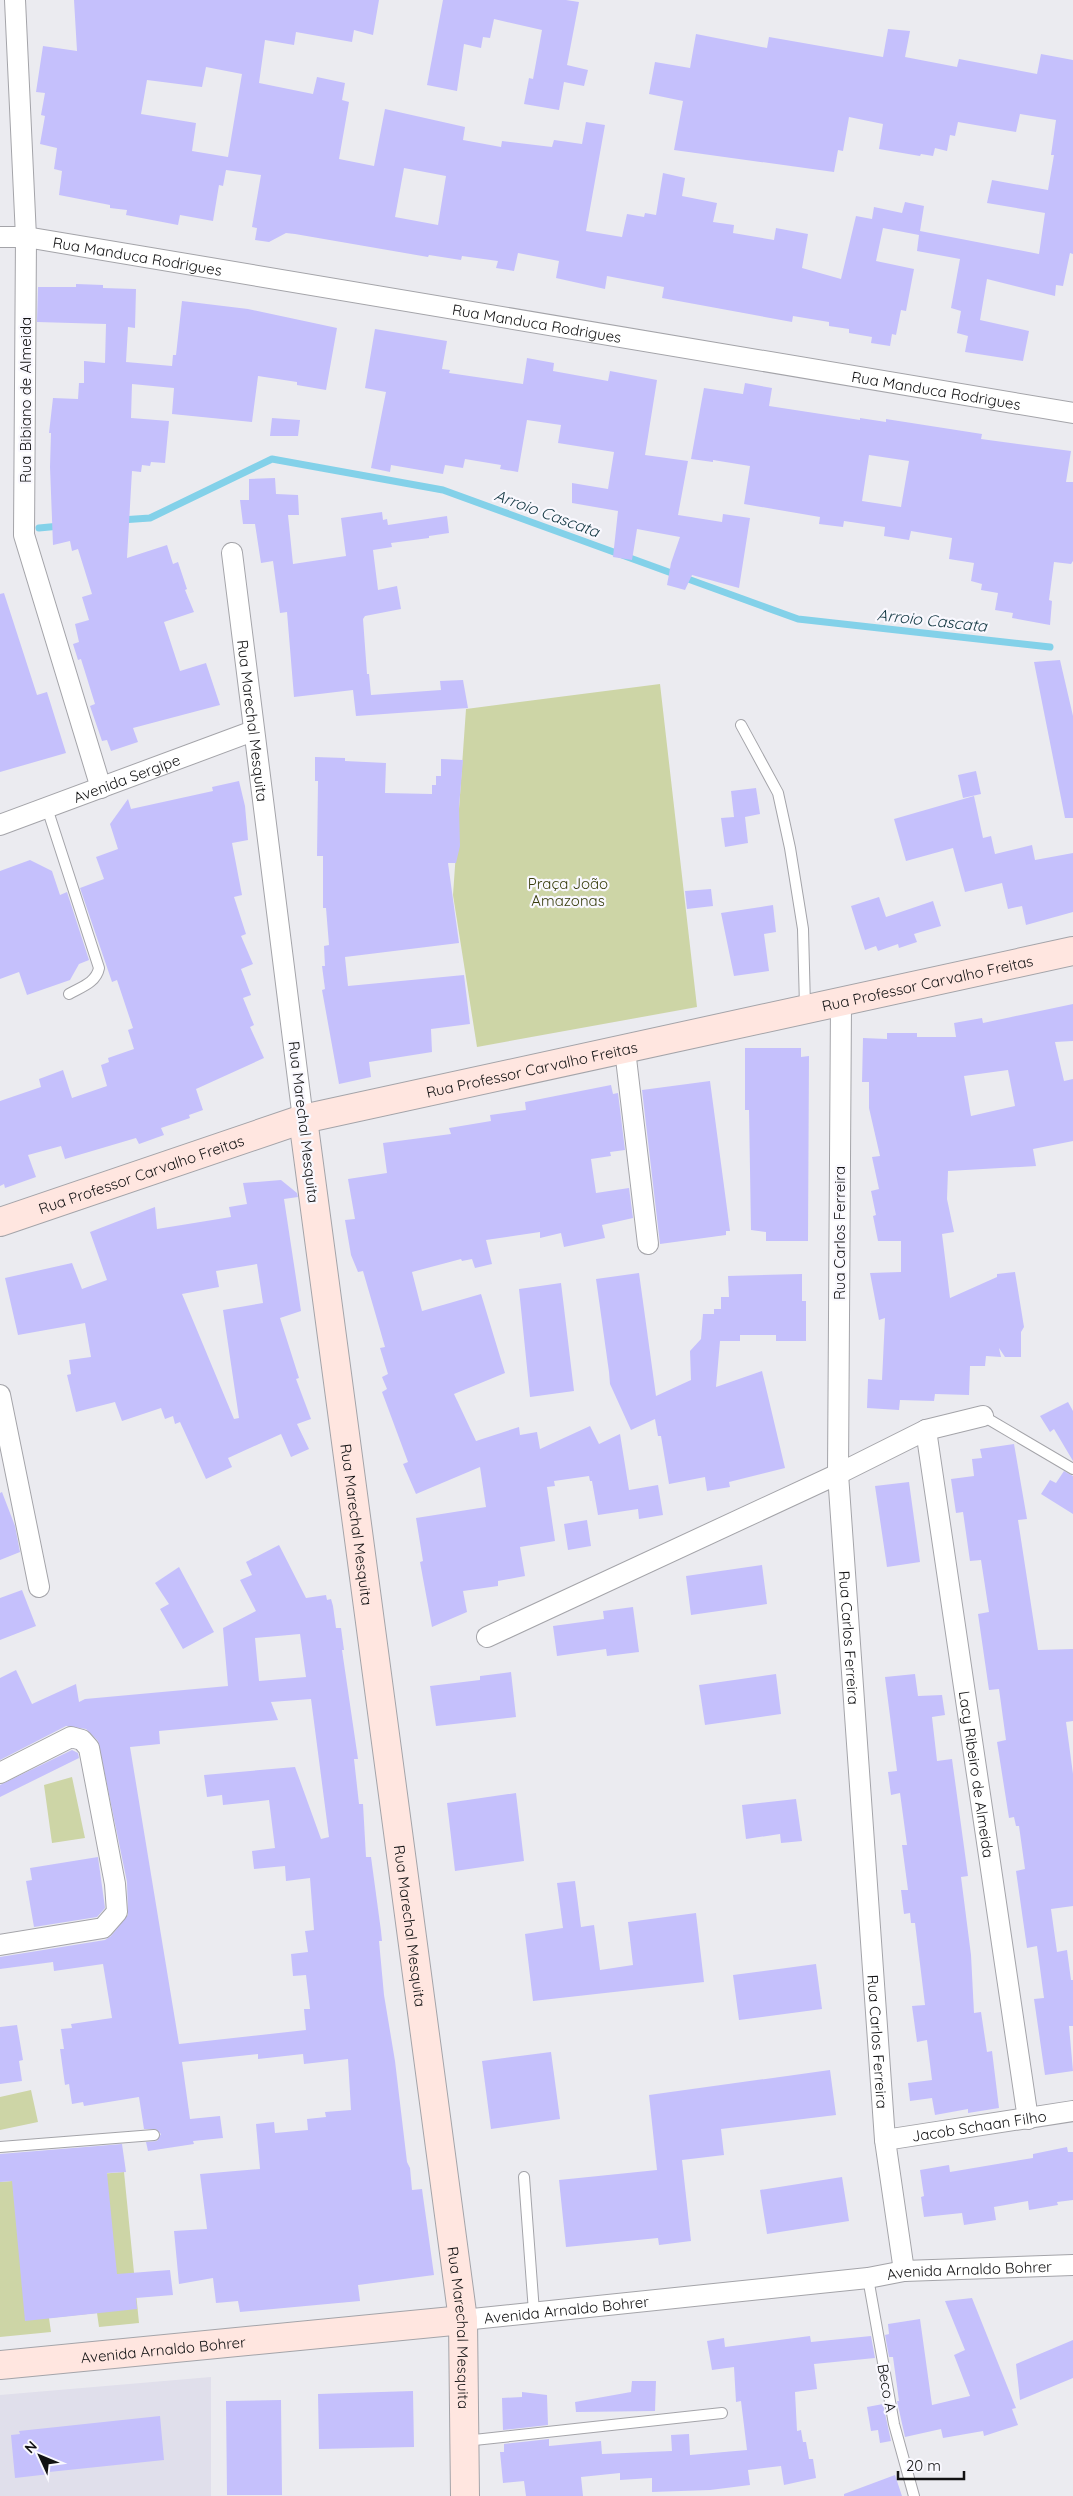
<svg xmlns="http://www.w3.org/2000/svg" width="1073" height="2496" font-family="Quicksand,sans-serif">
<style>
.built{fill:#e0dfeb}
.green{fill:#cdd5a6}
.lines{fill:none;stroke-linecap:round;stroke-linejoin:round}
.stream{stroke:#83d1e9;stroke-width:7}
.building{fill:#c5c0fc;fill-rule:evenodd}
.lane-casing{stroke:#a4a4a9;stroke-width:12}
.street-casing{stroke:#a4a4a9;stroke-width:22}
.secondary-casing{stroke:#a4a4a9;stroke-width:30}
.lane{stroke:#fff;stroke-width:10}
.street{stroke:#fff;stroke-width:20}
.secondary{stroke:#ffe6e0;stroke-width:28}
.labels{text-anchor:middle;dominant-baseline:central;stroke-width:4.5;stroke-linejoin:round;paint-order:stroke}
.street-label{font-size:15px;fill:#121213;stroke:#f9f8fe}
.park-label{font-size:15px;fill:#373c0c;stroke:#f9f8fe}
.water-label{font-size:16px;font-style:italic;fill:#113641;stroke:#f9f8fe}
</style>
<rect width="100%" height="100%" fill="#ebebf0"/>
<!-- built -->
<path class="built" d="M211,2377V2496H0V2395Z"/>
<!-- green -->
<path class="green" d="M660,684L697,1007L477,1047L453,895L466,709Z
M72,1777L85,1838L52,1843L44,1785Z
M31,2090L38,2122L0,2130V2097Z
M124,2172L139,2323L99,2327L97,2313L49,2318L51,2332L0,2337V2182Z"/>
<g class="lines">
<!-- stream -->
<path class="stream" d="M121,520L150,518L272,459L443,490L798,619L1050,647
M39,528L60,526"/>
</g>
<!-- building -->
<path class="building" d="M74,0H379L373,35L354,30L352,42L296,32L294,45L265,40L259,83L313,94L317,77L345,83L342,100L349,102L339,159L374,166L385,109L465,127L463,140L501,147L502,141L552,147L554,140L582,144L586,122L605,125L586,231L622,237L627,214L644,217L645,213L656,215L663,173L685,178L682,196L717,203L713,222L734,225L733,233L774,240L776,228L808,234L802,268L841,279L856,216L872,219L874,207L902,213L905,202L924,206L920,231L1039,254L1045,213L987,203L992,180L1048,190L1054,155H1051L1056,120L1020,114L1016,132L958,122L955,136L950,135L947,151L935,148L933,156L921,154L920,156L879,149L883,124L849,117L843,151L838,150L834,172L674,150L683,101L649,94L655,62L690,68L696,34L767,48L769,37L883,57L888,29L910,31L905,57L957,67L959,59L1037,74L1041,54L1073,60V254L1070,253L1063,286L1056,285L1055,296L987,279L980,320L1029,331L1023,361L965,352L968,336L957,333L961,311L951,308L960,259L917,251L919,235L883,228L876,261L914,269L906,311L901,310L896,335L892,334L890,346L871,343L872,337L849,333V329L829,326V322L793,316L792,322L662,298L664,287L607,276L605,289L556,278L559,261L518,253L514,271L496,268L498,261L462,256L461,260L429,255L428,257L295,234L286,233L269,242L255,240L257,228L252,227L261,175L226,170L223,186L219,185L213,221L180,215L178,225L126,215L127,210L110,208V205L59,195L62,171L54,169L57,148L40,144L45,116L41,115L45,93L36,92L43,46L77,51ZM206,67L242,74L228,157L192,151L196,123L141,114L147,80L202,87ZM404,168L446,176L438,225L395,217Z
M443,0H566L579,2L567,65L588,70L584,86L564,82L559,110L524,104L529,78L533,79L542,30L494,19L490,38L483,37L481,48L464,44L457,91L427,85Z
M76,284L103,285V288L136,289L135,328L128,327L126,362L172,366L173,355H176L182,301L248,309L337,328L326,390L297,385V382L258,376L252,422L172,414L174,388L132,384L131,418L169,421L165,463L151,462L150,466L142,465L141,472L132,471L127,558L167,545L173,564L178,562L187,589L185,590L194,612L164,622L180,671L206,663L220,705L133,728L138,742L111,751L107,740L102,741L90,706L95,704L81,659L78,660L73,644L79,642L75,624L89,620L82,597L92,594L78,549L72,551L70,541L53,545L50,467L51,433H49L53,398L78,399L79,383H84V361L105,363L106,324L37,322L38,287H76Z
M375,329L447,341L442,369L450,370L449,373L523,384L527,358L554,363L553,371L608,381L610,371L657,380L645,455L688,461L678,515L722,522L723,514L750,518L739,588L692,575L685,590L667,585L671,563L680,537L637,529L632,560L613,557L618,511L572,503V483L608,489L614,452L558,443L561,425L527,420L518,472L500,469L501,465L465,459L463,468L445,465L443,474L391,465L390,472L371,468L386,392L365,388Z
M745,383L772,388L769,406L860,420V418L886,422V419L982,434L981,439L1071,451L1066,482H1073V561L1071,564L1054,562L1049,600L1052,601L1050,625L1012,618L1013,613L995,610L998,593L981,590L982,584L971,581L974,563L949,559L952,538L911,531L909,540L884,536L885,527L844,521L843,527L819,524L820,517L744,504L750,466L713,460V462L691,459L704,388L743,394ZM869,455L909,461L901,507L862,501Z
M272,418L300,420L298,436H270Z
M275,478L276,494L298,495L299,515H288L293,564L346,556L341,518L382,512L383,520L387,519L388,525L447,516L449,533L429,536V538L391,543L392,547L373,550L378,590L397,586L401,609L365,616L363,619L367,674H369L371,695L441,690L440,681L463,680L468,708L356,716L353,690L294,697L287,612L280,613L273,561L261,563L255,524H243L240,500H249V479Z
M4,593L37,695L47,692L66,753L0,772V594Z
M1060,660L1073,716V818H1065L1034,662Z
M315,757L345,758V761L386,763L385,793L432,794V785H436V776H441V759L463,760L459,807L460,846L456,863H448L459,943L345,957L348,986L464,975L470,1024L431,1029L432,1052L369,1062L371,1077L339,1084L322,990L325,989L322,966H325L324,946L329,945L326,908H323V856H317L318,781H315Z
M976,771L981,794L963,798L958,775Z
M239,781L245,806L248,840L232,843L242,895L234,897L246,934L241,936L253,964L241,969L251,995L243,998L254,1025L250,1027L264,1058L196,1089L203,1110L189,1115L190,1118L161,1128L164,1135L139,1144L136,1138L65,1159L61,1146L28,1155L36,1177L5,1188L4,1184L0,1186V1101L41,1087L39,1079L63,1070L72,1098L107,1086L101,1065L109,1062L108,1058L134,1049L128,1030L133,1028L117,980L112,982L80,888L104,879L96,857L118,849L110,824L128,799L131,809L213,791L212,787Z
M756,788L760,814L745,817L748,843L725,847L721,818L734,817L731,791Z
M974,796L983,838L991,836L995,854L1032,845L1035,860L1073,853V912L1026,925L1022,906L1008,909L1002,883L965,892L953,848L906,861L894,819Z
M30,860L52,871L60,895L67,892L89,960L79,964L70,980L27,995L19,972L0,979V871Z
M711,889L713,906L687,909L685,891Z
M879,897L886,917L933,901L941,926L914,934L917,942L899,948L898,944L878,951L876,946L865,950L851,906Z
M773,905L776,932L764,934L769,971L734,976L721,913Z
M1073,1004V1041L1055,1042L1064,1081L1073,1079V1141L1033,1149L1036,1166L948,1171L947,1199L954,1232L942,1234L950,1298L997,1277V1274L1015,1272L1024,1327L1021,1332V1357H1005L999,1348L1001,1357L986,1356L985,1366H970L969,1395L935,1394L934,1401L900,1400L899,1410L867,1408L868,1379L882,1380L885,1318L879,1320L870,1273L901,1272V1241H878L873,1216L876,1215L871,1191L879,1189L872,1157L880,1156L869,1108V1082H862L863,1038L887,1039V1033H917V1037H956L954,1023L982,1018L983,1023ZM1008,1070L1015,1106L971,1116L964,1076Z
M745,1048H801V1057L809,1056L808,1241H766V1232L751,1230L749,1110H745Z
M710,1081L730,1231H726V1235L660,1244L642,1090Z
M611,1085L613,1094L618,1093L625,1150L610,1152L611,1156L591,1159L596,1193L629,1188L633,1218L602,1225L605,1238L564,1247L561,1233L540,1238V1232L486,1240L492,1264L475,1268L472,1259L462,1261L461,1259L412,1272L422,1311L481,1294L505,1373L454,1394L476,1441L519,1427L520,1435L537,1432L540,1449L590,1426L599,1444L620,1434L629,1490L658,1485L663,1515L639,1519L638,1509L598,1515L592,1481H590L589,1476L554,1481L555,1486L547,1487L555,1541L520,1547L525,1576L498,1581V1586L463,1591L467,1612L432,1627L420,1562L423,1561L416,1518L486,1507L480,1467L416,1494L403,1464L408,1462L382,1392L387,1389L382,1377L388,1374L380,1348L385,1347L363,1271L358,1272L351,1255L345,1220L355,1219L348,1179L387,1173L383,1143L451,1134L449,1128L491,1121L490,1115L526,1110L525,1102Z
M281,1180L297,1193L298,1197L284,1199L301,1311L280,1318L299,1378L296,1379L311,1419L297,1424L309,1449L291,1457L281,1434L228,1458L232,1467L206,1479L180,1422L175,1424L173,1416L165,1419L161,1408L122,1421L115,1402L76,1412L67,1375L71,1374L69,1360L91,1357L85,1323L18,1335L5,1278L72,1263L82,1289L107,1280L90,1232L155,1207L157,1229L231,1217L229,1207L247,1204L243,1183ZM257,1264L263,1303L223,1310L239,1418L234,1419L182,1294L219,1287L216,1271Z
M639,1273L656,1396L691,1380L690,1351L701,1339L703,1314H714V1309H721V1297H729L728,1276L802,1274V1301H806V1341H776V1335H740V1341H720L716,1387L762,1371L785,1468L729,1482L730,1487L707,1491L705,1477L669,1484L661,1436H658L655,1419L631,1430L610,1384L609,1372L596,1279Z
M561,1283L574,1391L530,1397L519,1289Z
M1068,1402L1073,1411V1461L1054,1429L1050,1432L1040,1416Z
M1014,1444L1027,1519L1018,1520L1038,1650L1073,1649V1721L1066,1722L1073,1774V1906L1051,1909L1057,1952L1067,1950L1071,1980H1073V2026H1069L1073,2071L1045,2075L1034,1999L1044,1998L1037,1946L1027,1948L1016,1871L1025,1869L1019,1826H1016L1014,1817L1009,1818L997,1742L1006,1740L999,1689L989,1690L978,1614L989,1612L981,1560L970,1561L963,1512L956,1513L951,1479L974,1476L972,1459L982,1458L980,1449Z
M1064,1471L1073,1476V1514L1041,1494L1050,1480L1056,1483Z
M909,1482L920,1562L887,1567L875,1486Z
M2,1492L15,1526L20,1552L0,1560V1493Z
M587,1520L591,1546L568,1550L564,1524Z
M279,1545L306,1598L326,1595L327,1600L331,1599L333,1606L336,1628H341L344,1650H342L358,1759H354L359,1804H363L366,1857H371L381,1931L382,1941H379L384,1995L395,2061L407,2162L410,2168L412,2190L422,2189L434,2275L358,2285L360,2301L240,2312L238,2301L216,2303L213,2278L179,2284L174,2231L207,2229L200,2174L260,2169L256,2124L274,2122L275,2133L308,2130L307,2119L326,2117L325,2112L351,2110L348,2059L304,2064L303,2054L258,2059V2054L182,2062L190,2119L220,2116L223,2138L193,2141L194,2144L148,2151L146,2142L157,2141L161,2134L156,2129H144L139,2097L84,2106L83,2102L72,2104L69,2084L65,2085L60,2049H64L61,2029L72,2028L71,2024L112,2018L103,1964L54,1971L53,1962L0,1969V1957L105,1940L111,1936L128,1915L127,1882L98,1741L86,1729L66,1726L0,1760V1678L16,1670L32,1704L76,1684L79,1702L85,1699L228,1686L223,1628L256,1611L240,1580L252,1575L246,1562ZM300,1634L306,1677L259,1681L255,1638ZM311,1699L329,1837L321,1839L295,1767L204,1775L207,1797L222,1795L223,1805L269,1800L275,1848L252,1851L254,1869L285,1866L286,1881L310,1878L314,1930L305,1931L308,1952L291,1954L293,1976L306,1975L310,2009H304L306,2030L179,2044L130,1747L160,1744L159,1731L278,1720L271,1702Z
M762,1565L767,1604L691,1615L686,1576Z
M179,1567L214,1632L183,1649L160,1609L169,1604L155,1583Z
M22,1590L36,1626L0,1640V1598Z
M633,1607L639,1652L607,1656L606,1649L557,1656L553,1626L604,1619L603,1611Z
M511,1672L516,1717L436,1726L430,1686L480,1680V1676Z
M776,1674L781,1714L705,1725L699,1685Z
M915,1674L918,1696L942,1695L945,1715L932,1717L937,1761L952,1759L968,1876L961,1877L971,1955L974,2013L981,2012L987,2052L992,2051L999,2108L968,2113V2109L935,2115L932,2098L910,2101L908,2083L932,2080L927,2040L917,2042L912,2006L925,2005L915,1923H911L910,1913L904,1914L901,1890H908L902,1845H907L900,1793L891,1795L888,1772L897,1771L885,1677Z
M72,1750L78,1753L79,1758L0,1797V1785Z
M516,1793L524,1861L455,1871L447,1803Z
M796,1799L802,1841L781,1843L780,1834L746,1839L742,1805Z
M98,1857L105,1908L97,1917L34,1927L26,1881L32,1880L30,1868Z
M575,1881L581,1927L594,1925L600,1970L633,1965L628,1922L696,1913L704,1982L533,2001L525,1934L563,1928L557,1883Z
M816,1964L822,2009L739,2020L733,1975Z
M17,2025L23,2060L19,2061L22,2081L0,2084V2027Z
M551,2052L560,2119L491,2129L482,2061Z
M830,2070L836,2115L721,2129L724,2155L682,2160L691,2241L659,2245L658,2238L566,2247L559,2180L657,2170L649,2095Z
M122,2144L126,2172L107,2173L117,2274L170,2270L173,2295L136,2298L137,2309L25,2321L12,2181L0,2182V2154Z
M1067,2147L1068,2152H1073V2200L1057,2202L1058,2205L1029,2210L1028,2201L994,2207L996,2220L964,2225L962,2213L924,2217L921,2197L924,2196L920,2170L949,2165L950,2172L1033,2158V2154Z
M842,2177L849,2221L767,2234L760,2190Z
M972,2298L1016,2408L1012,2409L1018,2425L984,2436L983,2431L943,2438L941,2429L905,2437L897,2401H899L893,2357H889L885,2335L889,2334L888,2324L920,2319L932,2405L970,2396L954,2355L965,2350L945,2301Z
M810,2336L811,2342L871,2336L875,2358L814,2364L817,2389L795,2392L797,2431L801,2430L803,2442H806L809,2459H813L816,2478L784,2485L781,2466L748,2470L750,2485L710,2490L652,2492V2478L620,2480V2473L581,2477L583,2496H526L524,2481L503,2483L500,2452H504V2444L549,2439V2446L601,2441L602,2454L672,2451L671,2435L689,2434L690,2455L747,2450L741,2401L736,2402L734,2367L712,2370L707,2341L724,2338L725,2347Z
M1073,2340V2378L1020,2400L1016,2364Z
M632,2381H656L655,2411L576,2412L575,2402L631,2392Z
M413,2391L414,2447L319,2449L318,2394Z
M522,2392L547,2395L548,2425L503,2430L502,2398L522,2397Z
M281,2400L282,2495H227L226,2401Z
M883,2404L891,2441L880,2443L878,2430L871,2431L867,2407Z
M160,2416L164,2460L49,2472L50,2474L15,2478L11,2435L20,2434L19,2431Z
M895,2475L902,2496H844V2494Z"/>
<g class="lines">
<defs>
<path id="lane" d="M741,725L778,793L790,848L803,929L805,1007
M47,808L99,968C96,983 81,987 69,994
M983,1416L1073,1469
M0,2147L154,2135
M524,2177L534,2312
M868,2278L894,2424L914,2496
M465,2441L722,2413"/>
<g id="street">
<path d="M15,0L26,237L24,535L101,788"/>
<path id="s1" d="M0,237H26L1073,413"/>
<path id="s2" d="M232,553L303,1119"/>
<path id="s3" d="M0,825L253,731"/>
<path id="s4" d="M841,1003L838,1474L885,2140L904,2271"/>
<path d="M625,1050L648,1244"/>
<path d="M0,1395L39,1587"/>
<path id="s5" d="M926,1430L1028,2119"/>
<path d="M487,1637L838,1474L926,1430L983,1416"/>
<path d="M0,1773L71,1737L82,1740L89,1748L115,1884L117,1912L103,1928L0,1945"/>
<path id="s6" d="M885,2140L1073,2111"/>
<path id="s7" d="M463,2320L868,2278L904,2271L1073,2265"/>
</g>
<g id="secondary">
<path id="s8" d="M303,1119L463,2320L465,2496"/>
<path id="s9" d="M0,1222L303,1119L1073,951"/>
<path id="s10" d="M0,2365L463,2320"/>
</g>
</defs>
<!-- lane casing -->
<use href="#lane" class="lane-casing"/>
<!-- street casing -->
<use href="#street" class="street-casing"/>
<!-- secondary casing -->
<use href="#secondary" class="secondary-casing"/>
<!-- lane -->
<use href="#lane" class="lane"/>
<!-- street -->
<use href="#street" class="street"/>
<!-- secondary -->
<use href="#secondary" class="secondary"/>
</g>
<g class="labels">
<!-- street labels -->
<g class="street-label">
<text stroke="none"><textPath href="#s1" startOffset="139">Rua Manduca Rodrigues</textPath></text>
<text stroke="none"><textPath href="#s1" startOffset="544">Rua Manduca Rodrigues</textPath></text>
<text stroke="none"><textPath href="#s1" startOffset="949">Rua Manduca Rodrigues</textPath></text>
<text transform="translate(25 400) rotate(-90)">Rua Bibiano de Almeida</text>
<text stroke="none"><textPath href="#s2" startOffset="169">Rua Marechal Mesquita</textPath></text>
<text stroke="none"><textPath href="#s3" startOffset="135">Avenida Sergipe</textPath></text>
<text stroke="none"><textPath href="#s9" startOffset="959">Rua Professor Carvalho Freitas</textPath></text>
<text stroke="none"><textPath href="#s9" startOffset="554">Rua Professor Carvalho Freitas</textPath></text>
<text transform="translate(304 1122) rotate(83)">Rua Marechal Mesquita</text>
<text stroke="none"><textPath href="#s9" startOffset="149">Rua Professor Carvalho Freitas</textPath></text>
<text transform="translate(839 1233) rotate(-90)">Rua Carlos Ferreira</text>
<text stroke="none"><textPath href="#s8" startOffset="409">Rua Marechal Mesquita</textPath></text>
<text stroke="none"><textPath href="#s4" startOffset="635">Rua Carlos Ferreira</textPath></text>
<text stroke="none"><textPath href="#s5" startOffset="348">Lacy Ribeiro de Almeida</textPath></text>
<text stroke="none"><textPath href="#s8" startOffset="814">Rua Marechal Mesquita</textPath></text>
<text stroke="none"><textPath href="#s4" startOffset="1040">Rua Carlos Ferreira</textPath></text>
<text stroke="none"><textPath href="#s6" startOffset="95">Jacob Schaan Filho</textPath></text>
<text stroke="none"><textPath href="#s7" startOffset="509">Avenida Arnaldo Bohrer</textPath></text>
<text stroke="none"><textPath href="#s7" startOffset="104">Avenida Arnaldo Bohrer</textPath></text>
<text stroke="none"><textPath href="#s8" startOffset="1219">Rua Marechal Mesquita</textPath></text>
<text stroke="none"><textPath href="#s10" startOffset="164">Avenida Arnaldo Bohrer</textPath></text>
<text transform="translate(887 2388) rotate(80)">Beco A</text>
</g>
<!-- park labels -->
<g class="park-label">
<text x="568" y="883">Praça João<tspan x="568" dy="17">Amazonas</tspan></text>
</g>
<!-- water labels -->
<g class="water-label">
<text transform="translate(547 513) rotate(20)">Arroio Cascata</text>
<text transform="translate(932 620) rotate(6)">Arroio Cascata</text>
</g>
</g>
<!-- north arrow -->
<g transform="translate(40 2456) rotate(314)" stroke="#f9f8fe" stroke-width="4" paint-order="stroke">
<path d="M0-4L9 19L0 12L-9 19Z" fill="#121213"/>
<text y="-8" font-size="14" font-weight="bold" text-anchor="middle" fill="#121213">N</text>
</g>
<!-- scale -->
<path d="M898 2471v8h66v-8" fill="none" stroke="#121213" stroke-width="2.5"/>
<text x="906" y="2471" font-size="15" fill="#121213" stroke="#f9f8fe" stroke-width="4" paint-order="stroke">20 m</text>
</svg>
